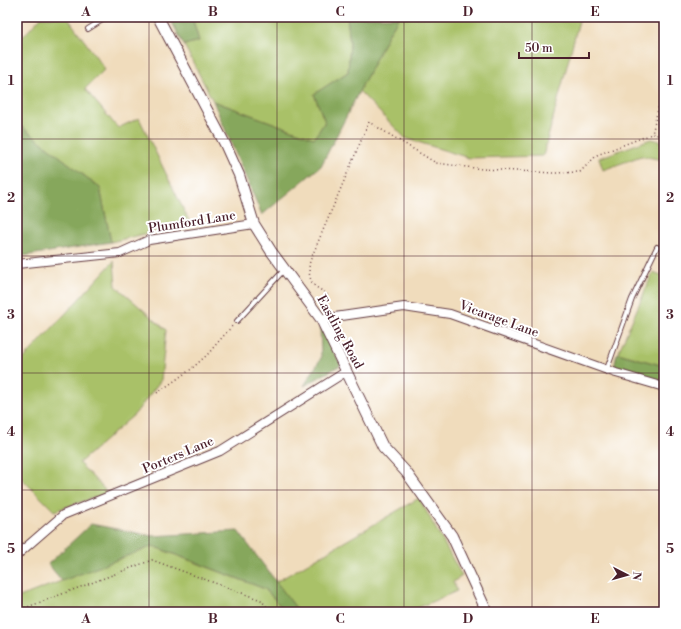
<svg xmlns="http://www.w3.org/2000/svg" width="681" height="629" font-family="'Libre Bodoni',serif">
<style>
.green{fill:#a9c167;stroke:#7a7049}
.forest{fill:#86a75c;stroke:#686344}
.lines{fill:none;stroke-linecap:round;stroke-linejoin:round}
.service-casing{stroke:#633b41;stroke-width:6}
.minor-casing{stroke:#633b41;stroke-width:10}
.tertiary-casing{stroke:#633b41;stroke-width:12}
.path{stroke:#633b41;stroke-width:1.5;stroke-dasharray:1 3;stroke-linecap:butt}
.service{stroke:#fff;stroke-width:4}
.minor{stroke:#fff;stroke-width:8}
.tertiary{stroke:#fff;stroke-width:10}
.grid{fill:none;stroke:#4a1f2b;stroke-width:1;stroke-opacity:0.55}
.labels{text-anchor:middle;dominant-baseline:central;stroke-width:4;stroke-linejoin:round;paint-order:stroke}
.street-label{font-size:13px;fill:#4a1f2b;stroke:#fff}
.neatline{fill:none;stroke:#4a1f2b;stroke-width:1.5}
.grid-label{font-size:13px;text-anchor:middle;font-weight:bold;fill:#4a1f2b}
</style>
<rect width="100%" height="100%" fill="#fff"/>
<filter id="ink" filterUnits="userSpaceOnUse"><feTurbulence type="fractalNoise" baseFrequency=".025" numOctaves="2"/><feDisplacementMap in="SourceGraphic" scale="8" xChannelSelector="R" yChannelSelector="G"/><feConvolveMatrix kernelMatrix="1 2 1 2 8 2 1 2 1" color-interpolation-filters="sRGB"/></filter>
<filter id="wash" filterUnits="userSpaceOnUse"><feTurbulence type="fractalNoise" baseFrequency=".012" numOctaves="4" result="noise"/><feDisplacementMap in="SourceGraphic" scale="16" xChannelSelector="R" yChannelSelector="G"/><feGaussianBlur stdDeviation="0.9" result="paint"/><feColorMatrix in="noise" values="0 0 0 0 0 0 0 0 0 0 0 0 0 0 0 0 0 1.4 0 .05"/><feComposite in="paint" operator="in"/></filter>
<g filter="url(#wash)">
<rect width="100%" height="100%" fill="#f0dcbc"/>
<!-- green -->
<path class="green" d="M41,17H67L105,69L85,89L118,128L139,118L190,223L111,242L100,188L17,123V43Z
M192,17H347L350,44L348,72L314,94L325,122L314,138L213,101L184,45L199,41Z
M399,17H580L543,156L469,158L405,138L359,91L389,33Z
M651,139L664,142V160L641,156L603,170L599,158Z
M114,261L116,286L166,330L161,380L135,414L79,463L108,493L54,511L17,474V366Z
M653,272L664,276V366L618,353Z
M419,498L462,576L453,582L457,591L408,612H299L276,582Z
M152,546L265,589L286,612H17V598Z"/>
<!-- forest -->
<path class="forest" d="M169,17H192L199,41L184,45Z
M347,17H399L389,33L321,166L262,215L213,101L314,138L325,122L314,94L348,72L350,44Z
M17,123L100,188L111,242L17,257Z
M320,326L341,365L304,386L321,358Z
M617,353L664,366V383L614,368Z
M91,524L152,536L238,531L299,612H286L265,589L153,546L62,581L48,564Z"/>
</g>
<g filter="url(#ink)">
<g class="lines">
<defs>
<path id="service" d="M88,29L107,17
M237,321L284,270
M607,369L632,299L657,247"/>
<path id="minor" d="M17,264L120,253L149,240L254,224
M321,319L404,307L450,314L616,373L664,387
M17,555L63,515L220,451L347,371"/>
<path id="tertiary" d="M158,17L225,144L239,175L254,224L271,251L321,319L383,447L406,472L452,536L487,612"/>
</defs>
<!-- service casing -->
<use href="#service" class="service-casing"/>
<!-- minor casing -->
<use href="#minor" class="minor-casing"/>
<!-- tertiary casing -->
<use href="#tertiary" class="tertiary-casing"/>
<!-- path -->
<path class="path" d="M664,84L652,134L664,136
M323,306L327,301V295C324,291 320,290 316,287C309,282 308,269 310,261L369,122L436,163L482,169L554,173L580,172L597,155L652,134
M157,393L190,370L207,355L233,325
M17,611L152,560L261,600L271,612"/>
<!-- service -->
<use href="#service" class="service"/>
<!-- minor -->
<use href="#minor" class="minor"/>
<!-- tertiary -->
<use href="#tertiary" class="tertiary"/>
</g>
</g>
<!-- grid -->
<path class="grid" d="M149,17V612M277,17V612M404,17V612M532,17V612M17,139H664M17,256H664M17,373H664M17,490H664"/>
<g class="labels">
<!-- street labels -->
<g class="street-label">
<text transform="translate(192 222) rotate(-9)">Plumford Lane</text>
<text transform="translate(499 319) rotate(20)">Vicarage Lane</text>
<text transform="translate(340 332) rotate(61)">Eastling Road</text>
<text transform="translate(178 455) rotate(-23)">Porters Lane</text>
</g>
</g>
<!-- margin -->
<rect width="681" height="629" fill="none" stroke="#fff" stroke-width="44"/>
<!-- north arrow -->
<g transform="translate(627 575) rotate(96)" stroke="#ffffff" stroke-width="3" paint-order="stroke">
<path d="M0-3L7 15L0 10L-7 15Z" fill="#4a1f2b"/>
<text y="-6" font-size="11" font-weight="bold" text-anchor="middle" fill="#4a1f2b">N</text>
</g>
<!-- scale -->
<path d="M519 52v6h70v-6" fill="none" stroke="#4a1f2b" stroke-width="2"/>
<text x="525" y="52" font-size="12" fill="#4a1f2b" stroke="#ffffff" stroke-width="3" paint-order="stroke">50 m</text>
<rect x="22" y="22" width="637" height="585" class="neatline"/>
<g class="grid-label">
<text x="86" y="16">A</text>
<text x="213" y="16">B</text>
<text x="340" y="16">C</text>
<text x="468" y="16">D</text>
<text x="595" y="16">E</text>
<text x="11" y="85">1</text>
<text x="670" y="85">1</text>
<text x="11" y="202">2</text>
<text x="670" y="202">2</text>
<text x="11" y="319">3</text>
<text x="670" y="319">3</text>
<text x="11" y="436">4</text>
<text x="670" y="436">4</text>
<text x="11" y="553">5</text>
<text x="670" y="553">5</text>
<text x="86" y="623">A</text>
<text x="213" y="623">B</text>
<text x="340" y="623">C</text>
<text x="468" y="623">D</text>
<text x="595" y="623">E</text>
</g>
</svg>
